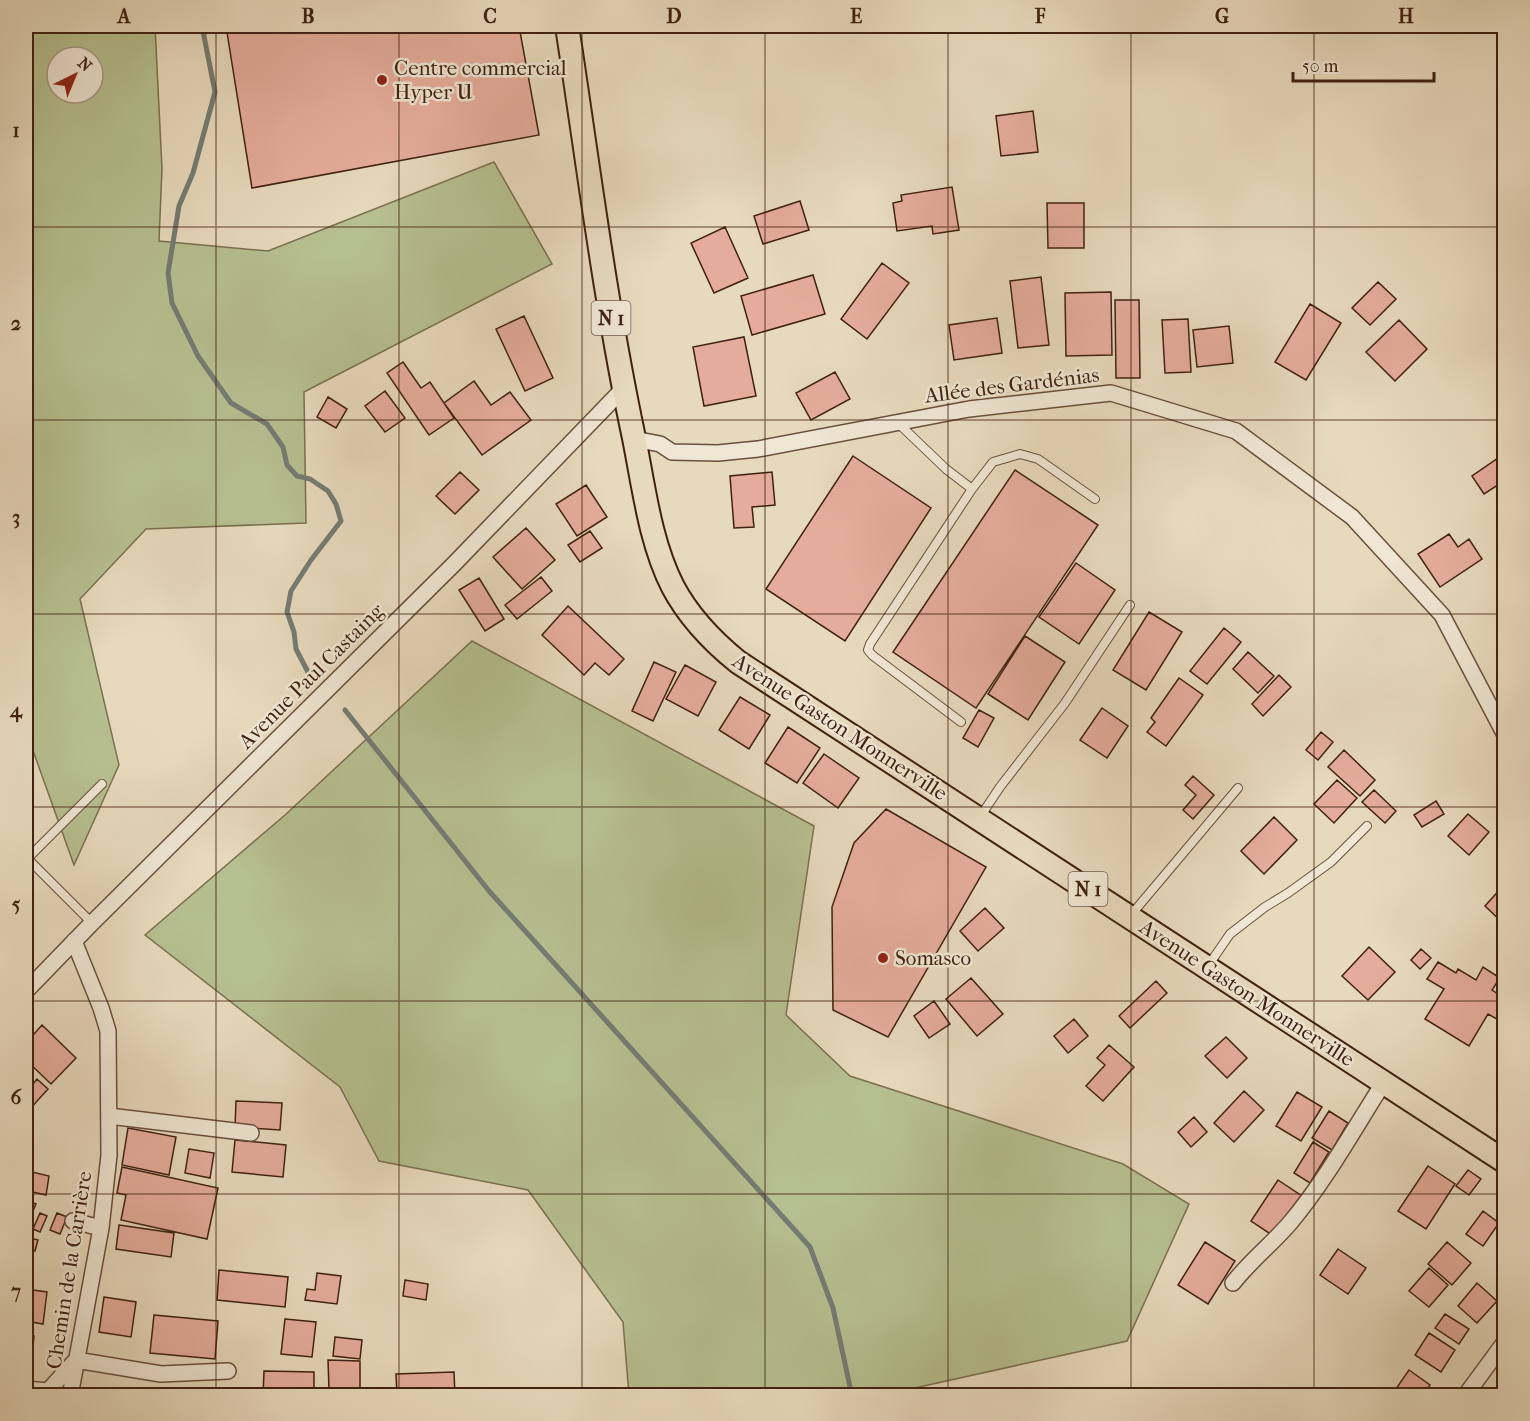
<svg xmlns="http://www.w3.org/2000/svg" width="1530" height="1421" font-family="'IM FELL French Canon',serif">
<style>
.green{fill:#b6bf90;stroke:#7b7050;stroke-width:1.5;fill-rule:evenodd}
.lines{fill:none;stroke-linecap:round;stroke-linejoin:round}
.stream{stroke:#747c73;stroke-width:5}
.building{fill:#e5ac9b;stroke:#402111;stroke-width:1.5}
.lane-casing{stroke:#6a4f3c;stroke-width:10}
.street-casing{stroke:#6a4f3c;stroke-width:18}
.primary-casing{stroke:#402111;stroke-width:26}
.lane{stroke:#efe6d3;stroke-width:8}
.street{stroke:#efe6d3;stroke-width:15}
.primary{stroke:#e7d9bc;stroke-width:22}
.grid{fill:none;stroke:#402111;stroke-width:1.5;stroke-opacity:0.55}
.poi-dot{fill:#8f2418;stroke:#efe6d3;stroke-width:2}
.labels{text-anchor:middle;dominant-baseline:central;stroke-width:5;stroke-linejoin:round;paint-order:stroke}
.shield{fill:#efe6d3;stroke:#745c4b;stroke-width:1.5}
.shield-label{font-size:20px;font-weight:bold;fill:#402111}
.poi-label{font-size:21px;fill:#402111;stroke:#efe6d3;text-anchor:start}
.street-label{font-size:21px;fill:#402111;stroke:#efe6d3}
.neatline{fill:none;stroke:#402111;stroke-width:2}
.grid-label{font-size:20px;text-anchor:middle;font-weight:bold;fill:#402111}
</style>
<rect width="100%" height="100%" fill="#e7d9bc"/>
<filter id="stains"><feTurbulence type="fractalNoise" baseFrequency=".00333" numOctaves="4"/><feColorMatrix values="0 0 0 0 .2 0 0 0 0 .09 0 0 0 0 .02 0 0 0 .5 -.17"/></filter>
<radialGradient id="worn" r=".72"><stop offset=".6" stop-color="#630" stop-opacity="0"/><stop offset="1" stop-color="#630" stop-opacity=".3"/></radialGradient>
<!-- green -->
<path class="green" d="M26,26H155L162,169L159,241L268,251L494,162L552,264L304,392L306,523L146,529L80,599L119,765L74,865L26,731ZM57,57H93V93H57Z
M472,641L814,826L786,1015L850,1076L1123,1164L1189,1204L1127,1341L883,1395H629L623,1322L528,1190L379,1161L340,1087L145,935L285,815Z"/>
<g class="lines">
<!-- stream -->
<path class="stream" d="M202,26L215,92L193,173L179,206L168,273L172,303L198,356L231,403L267,424L283,447L287,465L297,476L310,479L328,491L336,504L341,521L311,560L291,591L287,612L294,632L296,649L309,674
M345,710L489,891L810,1247L833,1308L852,1396"/>
</g>
<!-- building -->
<path class="building" d="M226,26H519L539,135L252,188Z
M1033,111L1038,152L1001,156L996,116Z
M952,187L959,230L933,234L932,226L897,231L893,203L902,201L901,195Z
M800,201L809,230L763,244L754,216Z
M1047,203H1084V248H1048Z
M725,227L748,278L714,293L691,243Z
M882,263L909,283L867,339L841,319Z
M813,275L825,314L752,335L741,296Z
M1041,277L1049,345L1018,348L1010,281Z
M1378,282L1396,299L1370,325L1352,308Z
M1111,292L1112,355L1066,356L1065,293Z
M1115,300H1139L1140,378H1116Z
M1310,304L1341,323L1306,380L1275,362Z
M524,316L553,378L525,391L496,329Z
M997,318L1002,353L954,360L949,325Z
M1188,319L1191,372L1165,373L1162,320Z
M1399,320L1427,349L1395,381L1366,352Z
M1229,326L1233,363L1197,367L1193,330Z
M744,337L756,396L704,406L693,347Z
M403,362L421,388L430,382L454,418L429,435L387,373Z
M835,372L850,399L811,420L796,393Z
M474,381L491,405L510,392L531,420L482,455L444,403Z
M385,391L405,418L385,432L365,406Z
M328,397L347,409L336,428L317,417Z
M1504,454V481L1484,494L1472,476Z
M853,456L931,508L845,641L766,589Z
M1015,470L1098,525L976,708L893,652Z
M460,472L479,490L455,514L436,496Z
M772,472L775,505L752,507L754,527L734,528L730,476Z
M586,485L607,517L577,536L556,504Z
M526,528L555,560L522,589L493,557Z
M590,531L602,548L580,562L568,545Z
M1449,534L1458,547L1469,539L1482,559L1440,587L1418,554Z
M1076,563L1115,590L1079,644L1039,617Z
M541,577L552,591L517,619L505,605Z
M479,578L504,619L485,631L459,590Z
M568,606L624,659L609,675L595,663L584,675L542,635Z
M1149,612L1182,632L1146,690L1113,670Z
M1224,628L1241,642L1207,684L1190,671Z
M1025,636L1065,662L1028,720L988,694Z
M1248,652L1274,676L1258,693L1233,669Z
M654,662L676,672L653,721L632,711Z
M685,665L716,682L698,716L666,699Z
M1279,675L1291,687L1263,716L1252,704Z
M1179,678L1203,695L1166,746L1147,732L1155,722L1151,718Z
M740,697L770,715L749,749L719,730Z
M1102,708L1128,726L1107,758L1080,740Z
M979,710L994,718L978,747L963,738Z
M788,727L820,748L797,783L765,763Z
M1321,732L1333,742L1318,760L1306,750Z
M1344,750L1375,780L1360,796L1328,767Z
M824,754L859,778L838,808L803,783Z
M1193,776L1214,795L1193,819L1183,810L1196,795L1185,785Z
M1337,780L1357,798L1334,823L1314,804Z
M1374,790L1396,811L1385,823L1362,802Z
M1436,801L1444,814L1422,827L1414,815Z
M886,809L986,867L888,1037L833,1010L832,907L854,843Z
M1468,814L1489,832L1469,855L1448,836Z
M1274,817L1297,840L1264,874L1241,851Z
M1504,885V924L1485,906Z
M985,908L1004,928L978,951L960,931Z
M1369,947L1395,972L1368,1000L1342,976Z
M1421,949L1431,958L1420,969L1411,960Z
M1438,962L1456,973L1458,969L1476,980L1483,967L1500,978L1492,990L1504,998V1023L1488,1014L1469,1046L1425,1019L1444,989L1427,979Z
M971,978L1003,1014L977,1036L946,999Z
M1156,981L1167,993L1130,1028L1119,1016Z
M934,1001L950,1024L929,1038L914,1016Z
M1074,1019L1088,1036L1068,1053L1054,1036Z
M42,1025L76,1058L51,1084L26,1060V1043Z
M1226,1037L1247,1058L1227,1078L1205,1056Z
M1109,1045L1134,1067L1103,1101L1086,1086L1105,1065L1097,1058Z
M37,1079L48,1089L29,1110L26,1107V1092Z
M1244,1091L1264,1110L1234,1142L1214,1123Z
M1297,1092L1322,1107L1301,1141L1276,1126Z
M236,1101L282,1103L280,1130L235,1127Z
M1329,1111L1348,1123L1332,1150L1312,1138Z
M1194,1117L1207,1132L1191,1147L1178,1132Z
M128,1128L176,1137L169,1175L122,1165Z
M235,1140L286,1145L283,1177L232,1172Z
M1313,1142L1329,1152L1310,1183L1294,1173Z
M189,1149L214,1153L210,1178L185,1173Z
M1428,1166L1455,1184L1426,1229L1398,1211Z
M122,1167L218,1188L207,1239L121,1220L126,1195L117,1193Z
M1468,1170L1481,1179L1469,1195L1456,1186Z
M32,1172L49,1176L46,1195L28,1191Z
M1278,1180L1302,1196L1275,1237L1251,1221Z
M26,1200L36,1204L26,1227Z
M1483,1211L1499,1223L1483,1246L1466,1234Z
M40,1213L47,1216L40,1232L33,1229Z
M57,1213L67,1217L60,1234L50,1230Z
M119,1225L174,1233L171,1257L116,1249Z
M26,1237L38,1240L35,1251L26,1248Z
M1205,1242L1235,1261L1208,1304L1178,1285Z
M1447,1242L1471,1263L1452,1285L1428,1264Z
M1338,1249L1366,1268L1348,1294L1320,1275Z
M1429,1268L1448,1285L1429,1307L1409,1291Z
M219,1270L288,1277L285,1307L217,1300Z
M317,1273L341,1276L337,1304L305,1300L307,1289L315,1290Z
M405,1280L428,1284L426,1300L403,1296Z
M1477,1283L1497,1301L1477,1323L1458,1306Z
M26,1289L47,1292L43,1324L26,1321Z
M104,1297L136,1302L131,1337L99,1332Z
M1445,1314L1469,1329L1459,1344L1435,1328Z
M154,1315L218,1321L215,1359L150,1353Z
M285,1319L316,1322L312,1357L281,1354Z
M1429,1333L1455,1350L1441,1372L1415,1355Z
M26,1336H34L30,1379L26,1378Z
M335,1337L362,1340L360,1359L333,1356Z
M328,1360L360,1361V1390H329Z
M1409,1370L1430,1385L1422,1396H1391Z
M264,1371L314,1372V1396H263Z
M454,1372L455,1396H397L396,1374Z"/>
<g class="lines">
<defs>
<path id="lane" d="M898,423L946,469L972,489L870,644L868,650L872,655L961,722
M972,489L993,462L1020,454L1038,459L1095,499
M980,817L1000,787L1065,703L1130,605
M26,857L92,923
M26,860L102,784
M1131,915L1238,788
M1208,966L1230,934L1265,907L1288,893L1331,862L1367,826"/>
<path id="street" d="M634,439L660,444L672,452L718,453L758,449L969,409L1111,393L1236,431L1352,517L1442,615L1504,733
M26,991L92,923L454,564L623,389
M109,1116L251,1133
M73,1221L101,1228
M1233,1283C1250,1261 1272,1244 1290,1223C1326,1180 1354,1129 1384,1082
M26,1389L48,1391L76,1360L161,1374L228,1371
M70,1396L101,1228L109,1155L108,1031L101,1008L74,941
M1465,1396L1504,1343"/>
<path id="primary" d="M567,26C588,163 605,302 634,438C644,488 650,542 673,587C689,617 712,641 738,662L1504,1161"/>
</defs>
<!-- lane casing -->
<use href="#lane" class="lane-casing"/>
<!-- street casing -->
<use href="#street" class="street-casing"/>
<!-- primary casing -->
<use href="#primary" class="primary-casing"/>
<!-- lane -->
<use href="#lane" class="lane"/>
<!-- street -->
<use href="#street" class="street"/>
<!-- primary -->
<use href="#primary" class="primary"/>
</g>
<!-- grid -->
<path class="grid" d="M216,26V1396M399,26V1396M582,26V1396M765,26V1396M948,26V1396M1131,26V1396M1314,26V1396M26,227H1504M26,420H1504M26,614H1504M26,807H1504M26,1001H1504M26,1194H1504"/>
<!-- markers -->
<g class="poi-dot">
<circle cx="382" cy="80" r="6"/>
<circle cx="883" cy="958" r="6"/>
</g>
<g class="labels">
<!-- shield labels -->
<g class="shield">
<rect x="591.5" y="301" width="39" height="34" rx="4.5"/>
<rect x="1068.5" y="872" width="39" height="34" rx="4.5"/>
</g>
<g class="shield-label">
<text x="611" y="318">N 1</text>
<text x="1088" y="889">N 1</text>
</g>
<!-- poi labels -->
<g class="poi-label">
<text x="394" y="68">Centre commercial<tspan x="394" dy="24">Hyper U</tspan></text>
<text x="895" y="958">Somasco</text>
</g>
<!-- street labels -->
<g class="street-label">
<text transform="translate(1012 385) rotate(-7)">Allée des Gardénias</text>
<text transform="translate(311 676) rotate(-45)">Avenue Paul Castaing</text>
<text transform="translate(840 727) rotate(33)">Avenue Gaston Monnerville</text>
<text transform="translate(1247 993) rotate(33)">Avenue Gaston Monnerville</text>
<text transform="translate(69 1270) rotate(-81)">Chemin de la Carrière</text>
</g>
</g>
<!-- margin -->
<rect width="1530" height="1421" fill="none" stroke="#e7d9bc" stroke-width="66"/>
<!-- north arrow -->
<g transform="translate(75 75) rotate(43)"><circle r="28" fill="#efe6d3" stroke="#a99785" stroke-width="1.5"/>
<path d="M0-4.5L10 22L0 15L-10 22Z" fill="#8f2418"/>
<text y="-9" font-size="16" font-weight="bold" text-anchor="middle" fill="#402111">N</text>
</g>
<!-- scale -->
<path d="M1293 72v9h141v-9" fill="none" stroke="#402111" stroke-width="3"/>
<text x="1302" y="72" font-size="18" fill="#402111" stroke="#efe6d3" stroke-width="4.5" paint-order="stroke">50 m</text>
<rect x="33" y="33" width="1464" height="1355" class="neatline"/>
<g class="grid-label">
<text x="124" y="23">A</text>
<text x="308" y="23">B</text>
<text x="490" y="23">C</text>
<text x="674" y="23">D</text>
<text x="856" y="23">E</text>
<text x="1040" y="23">F</text>
<text x="1222" y="23">G</text>
<text x="1406" y="23">H</text>
<text x="16" y="137">1</text>
<text x="16" y="330">2</text>
<text x="16" y="524">3</text>
<text x="16" y="717">4</text>
<text x="16" y="911">5</text>
<text x="16" y="1104">6</text>
<text x="16" y="1298">7</text>
</g>
<rect width="100%" height="100%" filter="url(#stains)"/>
<rect width="100%" height="100%" fill="url(#worn)"/>
</svg>
